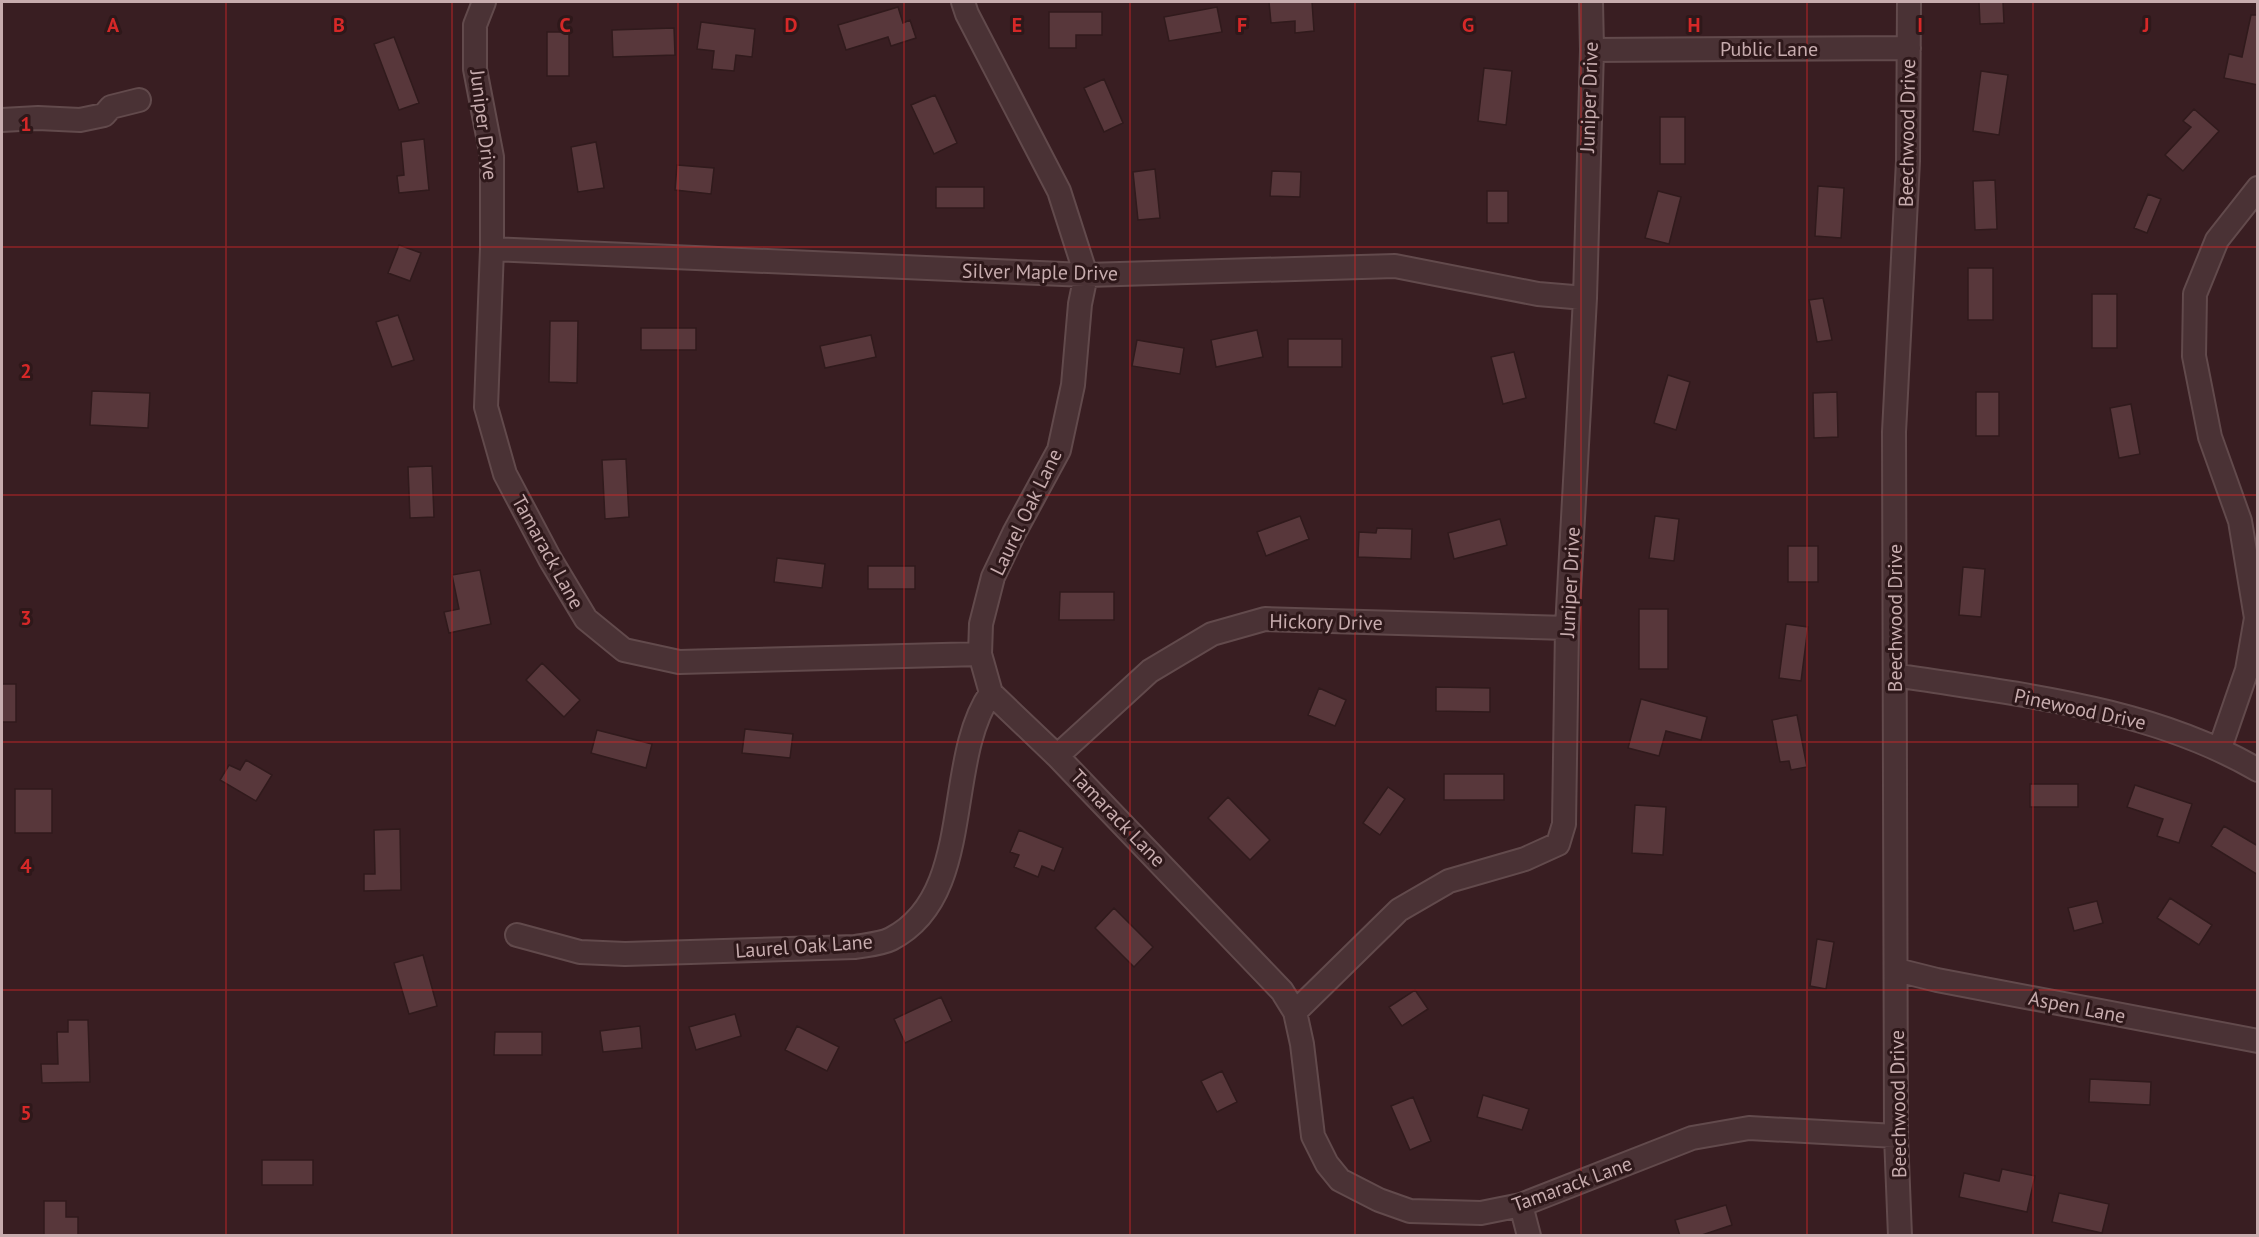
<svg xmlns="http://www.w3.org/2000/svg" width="2259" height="1237" font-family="'PT Sans',sans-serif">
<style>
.building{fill:#58373b;stroke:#301a1c;stroke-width:1.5}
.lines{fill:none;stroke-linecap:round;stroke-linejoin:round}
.minor-casing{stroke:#624a4c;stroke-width:26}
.minor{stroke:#4a3235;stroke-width:22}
.grid{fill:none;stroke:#d62828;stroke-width:1.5;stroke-opacity:0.55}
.labels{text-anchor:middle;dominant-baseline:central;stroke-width:6;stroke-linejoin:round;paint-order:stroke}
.street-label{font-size:20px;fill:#c7acae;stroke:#2e181a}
.grid-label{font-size:20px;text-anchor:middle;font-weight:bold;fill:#d62828;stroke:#2e181a;stroke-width:6;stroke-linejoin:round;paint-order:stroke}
</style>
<rect width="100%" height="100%" fill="#391e22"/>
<!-- building -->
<path class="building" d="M1269,2H1312L1314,31L1295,33V21L1271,23Z
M1979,2H2003L2004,23L1980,24Z
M898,7L903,23L910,20L916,38L891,46L888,37L846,50L838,25Z
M1217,7L1222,32L1169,41L1164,17Z
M1049,12H1102V35H1076V48H1049Z
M2251,15H2258V85L2224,78L2229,54L2242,57Z
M701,22L755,29L752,57L736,55L734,71L712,69L714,51L697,49Z
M674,28L675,55L613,57L612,30Z
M547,32H569V76H547Z
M394,37L419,103L399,110L374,44Z
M1484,68L1512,71L1506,125L1478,121Z
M1981,71L2008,75L1999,135L1973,131Z
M1104,79L1123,123L1104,132L1084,88Z
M935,95L957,143L934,154L911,105Z
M2194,109L2219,131L2183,171L2165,155L2191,127L2183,121Z
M1660,117H1685V164H1660Z
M424,139L429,190L399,193L397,176L404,175L401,142Z
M596,142L604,188L578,192L571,147Z
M677,165L714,168L711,194L675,190Z
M1155,169L1160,218L1138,220L1133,172Z
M1272,171L1301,172L1300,197L1270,196Z
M1995,180L1997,229L1975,230L1973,181Z
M1818,186L1844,188L1841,238L1815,236Z
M936,187H984V208H936Z
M1487,191H1508V223H1487Z
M1658,191L1681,197L1669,244L1645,238Z
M2148,194L2161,199L2147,233L2134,228Z
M399,245L421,253L410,281L388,273Z
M1968,268H1993V320H1968Z
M2092,294H2117V348H2092Z
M1823,298L1832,340L1817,342L1809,300Z
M398,315L414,360L392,367L376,322Z
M550,321H578L577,383L549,382Z
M641,328H696V350H641Z
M1257,330L1263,357L1216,367L1211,340Z
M871,335L876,357L825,368L820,346Z
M1288,339H1342V367H1288Z
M1137,340L1184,348L1180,374L1132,366Z
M1514,352L1526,398L1503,404L1491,357Z
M1668,375L1690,382L1676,430L1654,423Z
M92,391L150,393L148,428L90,425Z
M1837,392L1838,437L1814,438L1813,393Z
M1976,392H1999V436H1976Z
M2131,404L2140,454L2119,458L2110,408Z
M626,459L629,517L605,519L602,460Z
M432,466L434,517L410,518L408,467Z
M1300,516L1309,539L1266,556L1257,532Z
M1655,516L1679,519L1674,561L1649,558Z
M1500,519L1507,545L1454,559L1448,533Z
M1377,528L1412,529L1411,559L1358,557L1359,532L1376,533Z
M1788,546H1818V582H1788Z
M777,558L825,564L822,588L774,582Z
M868,566H915V589H868Z
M1963,567L1985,569L1981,617L1959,615Z
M480,570L491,624L449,633L444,612L459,609L452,575Z
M1060,592H1114V620H1059Z
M1639,609H1668V669H1639Z
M1786,624L1808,627L1801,681L1779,678Z
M542,663L580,700L564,717L526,680Z
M2,684H16V722H2Z
M1436,687L1490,688V712L1436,711Z
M1319,688L1346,700L1335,726L1308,715Z
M1641,699L1707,717L1701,740L1666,731L1659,756L1628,748Z
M1797,715L1807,767L1791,770L1789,761L1780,762L1772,720Z
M745,729L793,734L790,758L742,753Z
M597,730L652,744L646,768L591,753Z
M246,760L272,775L256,801L220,780L229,765L240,770Z
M1444,774H1504V800H1444Z
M2030,784H2078V807H2030Z
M2135,785L2192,804L2179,843L2157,836L2163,819L2127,807Z
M1388,787L1405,799L1380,835L1363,823Z
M15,789H52V833H15Z
M1228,797L1270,840L1250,860L1208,818Z
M1635,805L1666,807L1663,855L1632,853Z
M2224,826L2258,846V875L2211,846Z
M400,829L401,890L364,891V874H375L374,830Z
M1019,830L1063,848L1054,871L1042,866L1038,877L1014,867L1019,855L1010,852Z
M2170,898L2212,925L2199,945L2157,918Z
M2097,901L2103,923L2074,931L2068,908Z
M1114,908L1153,947L1134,967L1095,928Z
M1817,939L1834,942L1826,989L1810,986Z
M423,955L437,1006L409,1014L394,963Z
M1415,990L1428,1009L1402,1026L1389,1007Z
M941,997L952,1021L905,1043L894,1019Z
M735,1014L741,1036L696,1050L689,1027Z
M68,1020H88L90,1082L42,1083L41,1064H58L57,1032H68Z
M640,1026L642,1048L603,1052L600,1031Z
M797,1026L839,1047L827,1071L785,1050Z
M495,1032H542V1055H494Z
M1222,1071L1237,1102L1217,1112L1201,1081Z
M2090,1079L2151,1082L2150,1105L2089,1102Z
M1483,1095L1529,1109L1522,1130L1477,1117Z
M1413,1097L1431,1141L1410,1150L1391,1106Z
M262,1160H313V1185H262Z
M2002,1169L2035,1176L2027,1212L1959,1197L1964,1173L1999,1181Z
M2059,1193L2109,1204L2102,1233L2052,1222Z
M44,1201H66V1217H78V1236H44Z
M1726,1205L1732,1225L1699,1236H1680L1675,1220Z"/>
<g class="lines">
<defs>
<path id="minor" d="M484,2L475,25V69L492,157V249L486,407L505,474L550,559L586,619L624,650L679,662L980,654L991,693L1057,756L1282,991L1295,1012L1302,1044L1313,1136L1327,1164L1340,1180L1379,1200L1410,1211L1481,1213L1521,1205L1692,1138L1749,1128L1896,1136
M963,2L967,14L1059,191L1086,275L1080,304L1073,385L1059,450L1014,533L993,577L981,624L980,654
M1592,50L1909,48
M2,120L38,118L80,120L104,115L111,107L139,100
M492,249L1086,275L1395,266L1538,294L1585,298
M1895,675C2018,695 2148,706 2258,770
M2220,748L2247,670L2256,618L2240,521L2210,437L2194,356L2195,294L2217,240L2258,188
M1057,756L1150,671L1212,634L1265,619L1567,628
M517,935L580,952L625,954L855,947C866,945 881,944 891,939C976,896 943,761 991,693
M1897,970L1937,980L2258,1041
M1295,1012L1399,910L1449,881L1525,859L1558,844L1564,824L1567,628L1585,298L1592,50L1591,2
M1521,1205L1529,1236
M1900,1236L1896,1136L1894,432L1908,161L1909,2"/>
</defs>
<!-- minor casing -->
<use href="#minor" class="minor-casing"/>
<!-- minor -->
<use href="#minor" class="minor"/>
</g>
<!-- grid -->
<path class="grid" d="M226,2V1236M452,2V1236M678,2V1236M904,2V1236M1130,2V1236M1355,2V1236M1581,2V1236M1807,2V1236M2033,2V1236M2,247H2258M2,495H2258M2,742H2258M2,990H2258"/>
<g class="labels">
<!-- street labels -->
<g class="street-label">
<text x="1769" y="49">Public Lane</text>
<text transform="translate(1589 97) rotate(-88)">Juniper Drive</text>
<text transform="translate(484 125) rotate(83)">Juniper Drive</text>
<text transform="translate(1907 133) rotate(-89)">Beechwood Drive</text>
<text transform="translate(1040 272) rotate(1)">Silver Maple Drive</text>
<text transform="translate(1026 512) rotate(-64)">Laurel Oak Lane</text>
<text transform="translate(548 552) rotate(61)">Tamarack Lane</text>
<text transform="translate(1570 582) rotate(-87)">Juniper Drive</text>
<text transform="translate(1895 618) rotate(-90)">Beechwood Drive</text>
<text transform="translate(1326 622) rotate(1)">Hickory Drive</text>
<text transform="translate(2080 709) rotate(12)">Pinewood Drive</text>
<text transform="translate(1118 818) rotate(46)">Tamarack Lane</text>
<text transform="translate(804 946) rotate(-4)">Laurel Oak Lane</text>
<text transform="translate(2077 1007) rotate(11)">Aspen Lane</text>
<text transform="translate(1898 1104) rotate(-91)">Beechwood Drive</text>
<text transform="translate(1572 1184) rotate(-20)">Tamarack Lane</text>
</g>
</g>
<g class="grid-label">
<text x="113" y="32">A</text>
<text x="339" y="32">B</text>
<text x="565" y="32">C</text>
<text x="791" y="32">D</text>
<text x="1017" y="32">E</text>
<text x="1242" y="32">F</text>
<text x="1468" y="32">G</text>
<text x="1694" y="32">H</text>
<text x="1920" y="32">I</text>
<text x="2146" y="32">J</text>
<text x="26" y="131">1</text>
<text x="26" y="378">2</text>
<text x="26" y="625">3</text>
<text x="26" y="873">4</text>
<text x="26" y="1120">5</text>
</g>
<!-- border -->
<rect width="2259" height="1237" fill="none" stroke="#c7acae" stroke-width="6"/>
</svg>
